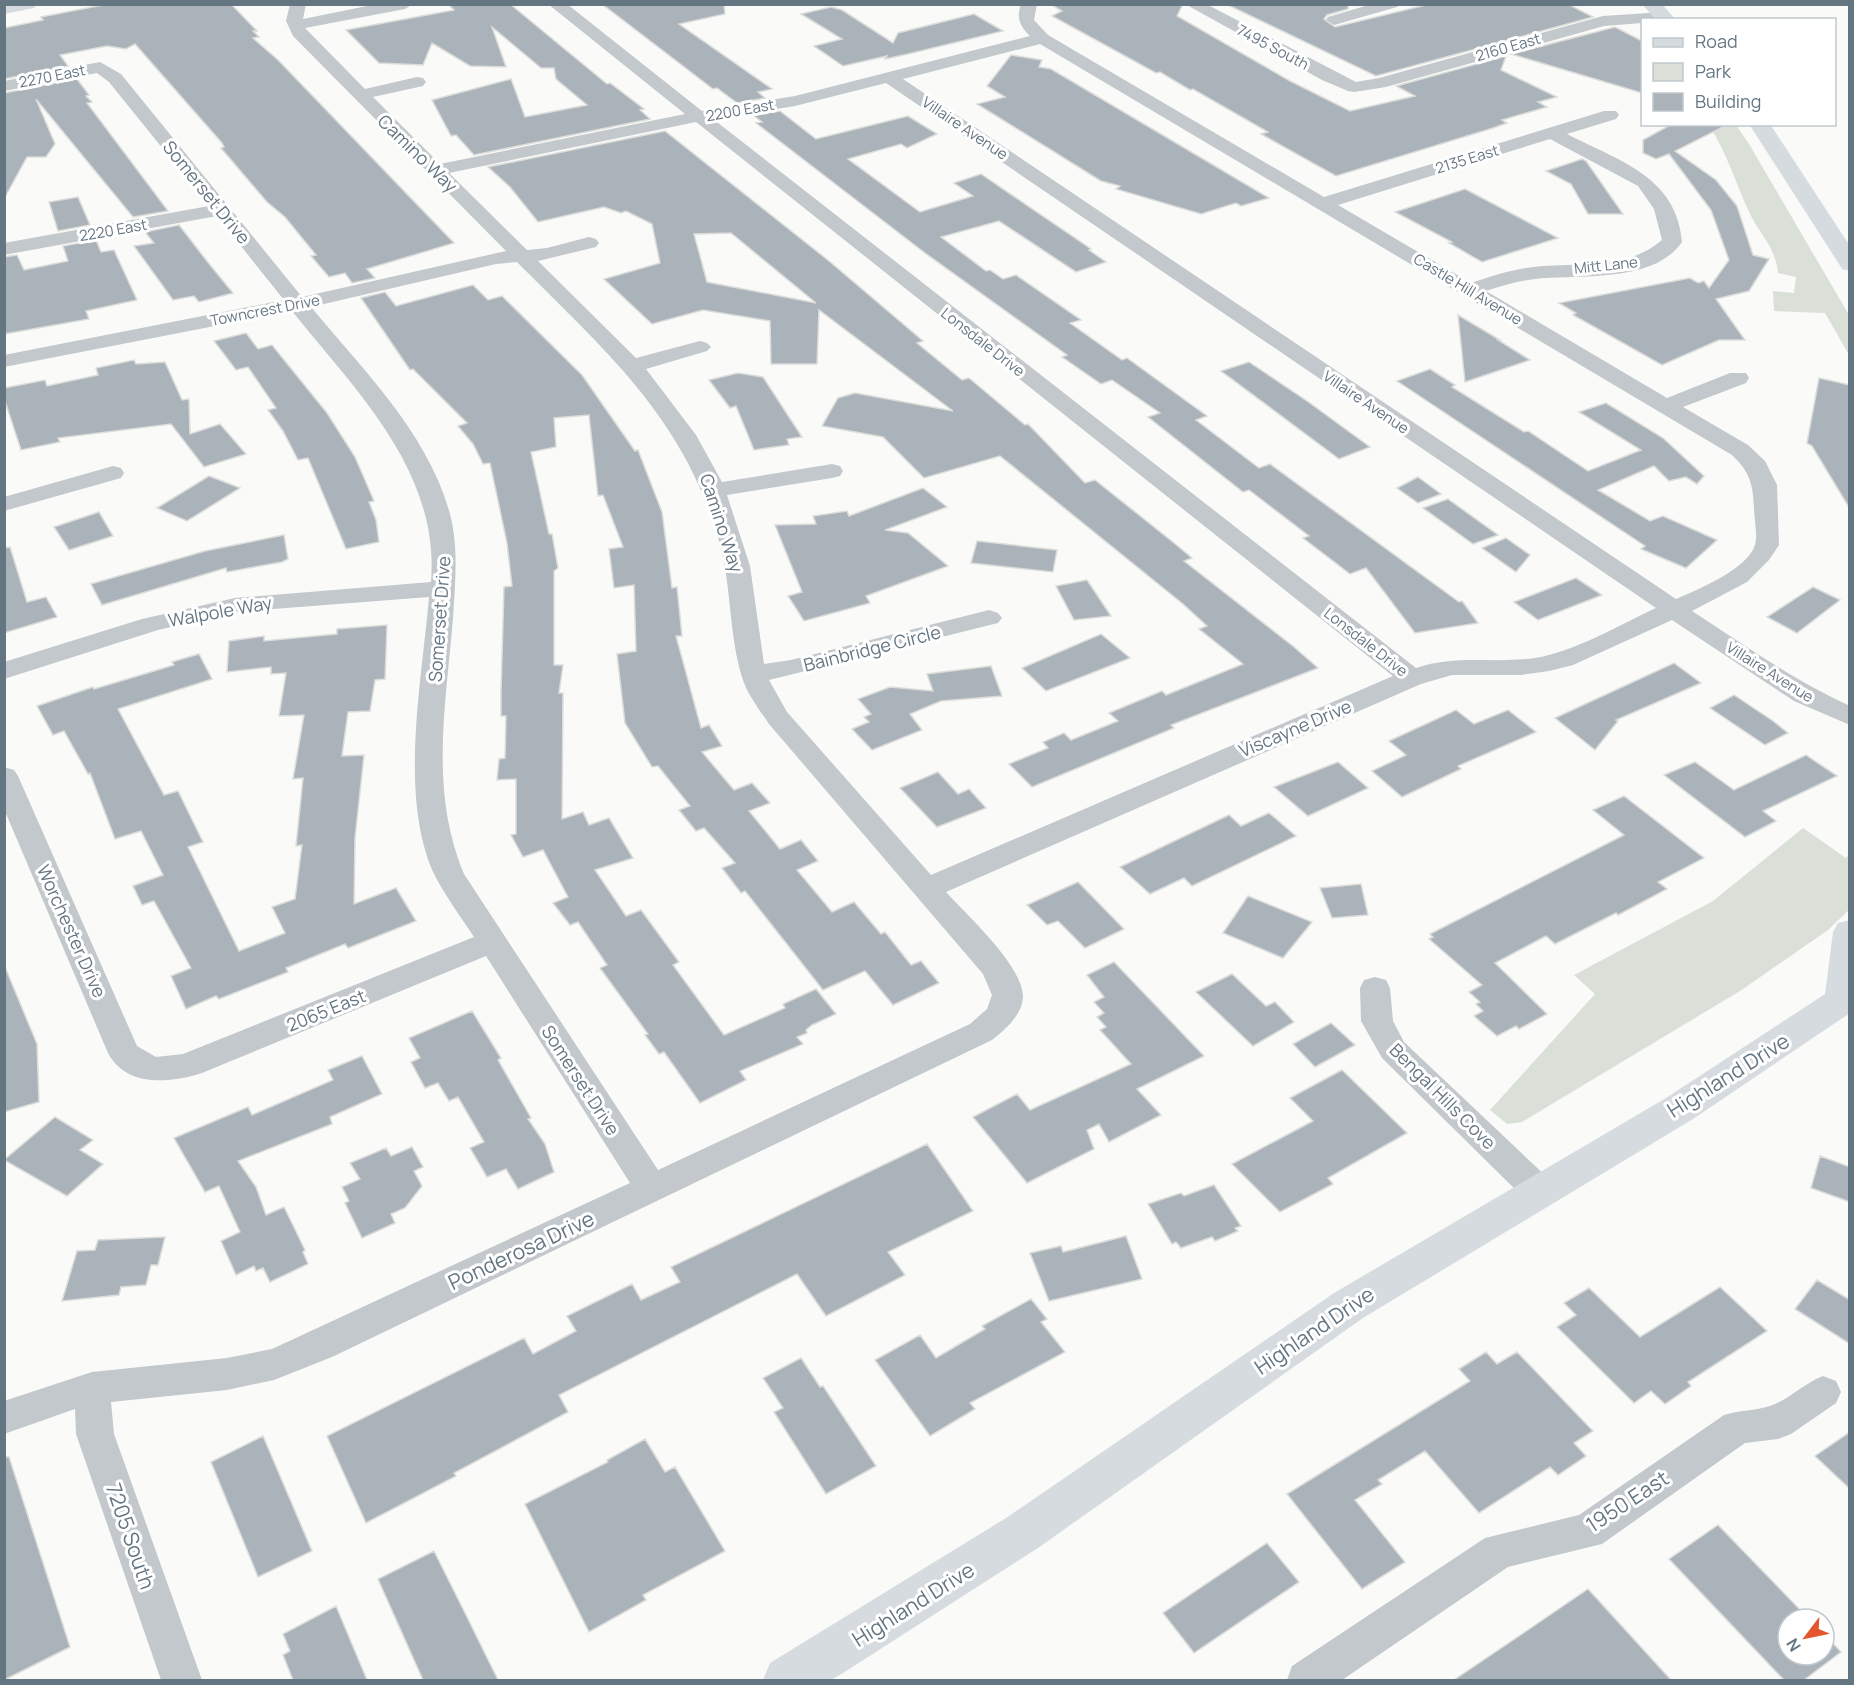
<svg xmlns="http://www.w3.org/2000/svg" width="1854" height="1685" font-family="Manrope,sans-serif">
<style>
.green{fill:#dadfd7}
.building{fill:#aab3b9;stroke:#dcdcda;stroke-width:1.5;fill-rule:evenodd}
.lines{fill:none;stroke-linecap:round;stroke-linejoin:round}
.street{fill:#c3c8cc;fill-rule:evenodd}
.secondary{fill:#d6dbdf;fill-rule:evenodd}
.primary{fill:#d6dbdf;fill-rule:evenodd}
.labels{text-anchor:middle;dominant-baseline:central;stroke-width:6;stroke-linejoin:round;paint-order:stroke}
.far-street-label{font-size:15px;fill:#657683;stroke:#fff}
.street-label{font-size:18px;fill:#657683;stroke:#fff}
.near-street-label{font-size:21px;fill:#657683;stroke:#fff}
</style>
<rect width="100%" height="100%" fill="#fafaf8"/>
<!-- green -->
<path class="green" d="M1709,125H1736L1749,144L1849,315V355L1825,313L1774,311L1773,291L1794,293L1796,277L1778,273C1775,246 1761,236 1750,214C1736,184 1727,153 1709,125Z
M1803,828L1846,858L1849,854V910L1828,930L1740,991L1522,1122L1507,1124L1490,1110L1595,994L1574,975L1713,901Z"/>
<!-- building -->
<path class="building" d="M108,4H231L257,31H253L259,37L253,38L278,60L454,243L367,269L375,278L352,283L345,273L329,277L311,256L316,255L285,217L267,202L221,148L224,147L222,143L135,44L126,49L107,46L60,55L68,66L4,79V28L43,20L41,17Z
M448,4H510L607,84L610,83L644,109L640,110L650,119L474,155L456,135L451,136L432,100L511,79L525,117L587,105L556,79L554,68H541L492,27L506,67L470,66L432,43L423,65L379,63L346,30L454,10Z
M602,4H724L725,14L679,24L772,89L758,92L765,98L737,103L717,88L713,89Z
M1050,4H1183L1177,16L1290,81L1350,111L1415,96L1396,86L1506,56L1501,70L1557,97L1538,102L1547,107L1502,120L1507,123L1493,128L1336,176L1261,134L1268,132L1193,89L1190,90L1160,72L1156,73L1052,16L1062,11Z
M1226,4H1348V9L1327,15L1324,19L1335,27L1430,4H1568L1593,17L1376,76Z
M831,7L842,10L893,43L898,33L974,14L1003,31L908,54L885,59L887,56L843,66L814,46L842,39L801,14Z
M1615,27L1642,41V93L1511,54Z
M1011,55L1042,60L1039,67L1051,69L1269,198L1241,206L1236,203L1201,214L1116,189L1120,186L1101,181L977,104L1005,97L987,86Z
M77,79L89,95L86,96L92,102L87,103L168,211L133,217L36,99L55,144L46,157H27L4,199V93Z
M780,111L816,139L908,116L937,134L907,148L901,144L848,159L920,212L973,196L954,183L981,174L1091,249L1089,250L1106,262L1076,272L999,221L941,237L986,271L990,270L1003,279L1016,275L1081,320L1070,323L1122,360L1127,358L1207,416L1196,420L1259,468L1270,464L1459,602L1462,601L1478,623L1415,633L1366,568L1350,574L1303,538L1309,536L1249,490L1243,492L1148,417L1160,413L1112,380L1101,384L1062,357L1067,355L925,253L756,123L762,122L753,115Z
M1672,124H1729L1675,151L1716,180L1737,206L1753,255L1769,259L1749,291L1716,299L1745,340H1719L1662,365L1573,315L1576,313L1559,303L1690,278L1698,283L1704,281L1709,288L1729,260L1711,210L1669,154L1656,159L1643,153V140Z
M665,131L829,261L923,341L917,343L962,380L969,378L1025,425L1028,424L1085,483L1095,480L1174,543L1192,558L1184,561L1294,647L1318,668L1171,725L1174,728L1032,787L1009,764L1048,748L1043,742L1064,733L1071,740L1118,721L1109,713L1162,691L1166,695L1243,664L1199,629L1207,626L1183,604L1000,456L924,478L883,437L822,426L838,398L855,393L953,411L819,310L817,364H771L770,321L703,310L652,324L604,279L660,263L652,224L626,211L621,213L604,207L538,222L510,187L488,167ZM731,233L816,303L707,282L694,234Z
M1582,159L1586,161L1623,214H1588L1571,184L1546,171Z
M1465,189L1558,238L1482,262L1449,243L1452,242L1395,212Z
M78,197L90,225L58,231L49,202Z
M179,225L210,265L233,293L199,302L194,296L173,300L134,246L154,243L145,232Z
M96,240L101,252L114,250L137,300L86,311L89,319L4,334V257L17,255L24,270L68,261L63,246Z
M473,285L488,300L502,296L582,375L635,451L638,450L662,512L672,588L677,587L682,636H676L701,728L709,725L722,746L702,752L734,790L752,783L770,803L749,811L780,849L801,840L818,861L797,870L832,912L854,902L881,934L885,932L911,965L921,961L939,983L893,1005L865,971L823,990L745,891L741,893L722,868L735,863L704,828L696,831L679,810L690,806L658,766L652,767L625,723L617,654L636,651L634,585L614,588L609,549L623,547L603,495L598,496L589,415L554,418L556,447L531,452L549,534H552L558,568L554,571V665H563L559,693H563L562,819L583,812L589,825L609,818L633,858L595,870L626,916L641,910L679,962L673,965L724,1035L785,1008L783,1004L816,989L836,1014L812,1025L806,1030L807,1033L797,1037L803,1044L740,1071L746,1080L700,1103L664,1052L659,1054L645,1035L648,1034L600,968L607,965L578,922L570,925L553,903L568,897L543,850L523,857L511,835L516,834V779L497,780L499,759L505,758L506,716H501V692L504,587L512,586L507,543L490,463L483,464L473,444L458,426L467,423L413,369L410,370L361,298L385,292L396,306Z
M1458,315L1500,340H1498L1530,360L1465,382Z
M246,333L258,349L272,345L327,413L355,457L374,501L369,502L376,520L379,542L346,549L308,458L298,460L283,431L268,410L276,408L248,367L236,370L214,341Z
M134,360L136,364L165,362L182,400L189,399L190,434L220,424L246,454L204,467L171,424L58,438L60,442L21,450L4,398V388L45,380L47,386L98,375L96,368Z
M1249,362L1307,401L1370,447L1339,459L1221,371Z
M1430,369L1455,385L1452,387L1524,432L1528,431L1588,471L1641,450L1579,412L1606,403L1663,438L1704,476L1697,484L1686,477L1669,481L1654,466L1598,490L1650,521L1663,516L1717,540L1686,568L1641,549L1645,546L1397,381Z
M738,373L763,377L802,437L787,439L789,445L754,450L736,406L730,408L709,380Z
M1819,378L1850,385V509L1812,446L1807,443Z
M209,476L240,488L187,521L157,508Z
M1418,477L1441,494L1418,503L1397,488Z
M923,488L947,507L885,530L908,533L948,566L866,596L870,603L804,621L788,596L802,592L775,525L816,524L813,516L847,511L849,516Z
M1448,499L1498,535L1473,544L1423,508Z
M99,512L113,536L69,550L54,527Z
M284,535L288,559L282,562L227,572L226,568L102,605L91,584L205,551Z
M1506,538L1530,555L1516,572L1482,548Z
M977,541L1057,550L1053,572L971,563Z
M10,547L27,602L46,597L57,617L4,633V548Z
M1576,578L1602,595L1538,620L1514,602Z
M1087,580L1111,616L1074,620L1056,586Z
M1813,587L1840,600L1797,633L1767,617Z
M387,625L385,679L375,680L370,711L348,712L342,756L364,755L355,838L354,904L396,888L416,921L348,948L345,944L286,968L288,972L219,999L216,996L186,1009L171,976L191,968L154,901L142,905L133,886L163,875L141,831L115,839L90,773L88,774L64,731L53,735L37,706L93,687L94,689L174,665L172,662L199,654L212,679L118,709L164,795L178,791L203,842L188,847L239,951L285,933L272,907L295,899L302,845L296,846L303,778L293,779L304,715L279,716L286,673L271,674V667L227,672L229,641L264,636V641L337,634V629Z
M1101,634L1130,658L1046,691L1022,668Z
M1674,663L1701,683L1616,720L1618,721L1595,750L1555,718Z
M991,666L1002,696L941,701L910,714L922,730L872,750L852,729L869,722L864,717L871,714L858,699L890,687L933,691L927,674Z
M1734,695L1773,721L1788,733L1765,745L1710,708Z
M1456,710L1474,724L1508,710L1536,732L1458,766L1461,769L1402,797L1372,771L1406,755L1389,741Z
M1806,755L1837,776L1763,811L1776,821L1745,837L1664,775L1695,762L1734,790Z
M1338,762L1368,788L1308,816L1274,787Z
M938,772L958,794L969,789L986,808L937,827L900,788Z
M1624,796L1704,858L1658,882L1667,889L1618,915L1616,913L1555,944L1546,936L1495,963L1547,1014L1519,1029L1516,1026L1497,1036L1474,1016L1483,1011L1476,1004L1480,1002L1469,992L1482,985L1429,939L1433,937L1430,934L1624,835L1593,810Z
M1269,813L1296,836L1192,886L1184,878L1150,894L1120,867L1229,815L1241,826Z
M1078,882L1124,929L1085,948L1058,921L1047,925L1027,905Z
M1361,884L1368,915L1332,918L1320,888Z
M1248,896L1312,922L1283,958L1223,933Z
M1114,962L1204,1056L1137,1089L1161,1115L1109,1142L1099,1124L1087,1130L1094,1149L1027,1183L973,1117L1017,1094L1030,1110L1131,1064L1100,1030L1106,1027L1097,1017L1104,1013L1094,1002L1104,997L1087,975Z
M5,967L37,1044L39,1102L4,1112Z
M1232,974L1266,1006L1275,1002L1294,1022L1253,1046L1196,992Z
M472,1011L501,1058L498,1060L531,1118L528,1119L545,1144L554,1172L518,1189L506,1169L487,1177L470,1148L484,1142L458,1097L449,1101L438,1083L425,1088L411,1062L420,1058L409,1038Z
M1331,1023L1355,1045L1315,1067L1293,1044Z
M362,1056L382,1094L330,1117L332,1124L238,1161L256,1187L266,1215L284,1207L305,1250L303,1252L308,1264L270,1282L263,1268L256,1271L254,1266L236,1275L221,1241L240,1232L219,1186L205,1192L174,1138L248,1107L252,1115L333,1080L328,1070Z
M1342,1070L1407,1133L1328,1178L1333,1184L1280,1212L1232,1164L1313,1121L1290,1098Z
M55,1117L93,1140L80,1150L103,1164L67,1196L4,1160Z
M927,1144L973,1211L888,1252L905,1275L826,1316L797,1274L559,1395L568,1412L454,1473L456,1476L366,1523L327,1436L524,1338L533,1354L576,1331L567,1316L632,1284L641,1300L680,1282L671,1267Z
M412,1147L423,1167L414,1171L422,1186L405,1208L391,1214L395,1223L362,1238L345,1203L349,1201L342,1187L360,1179L350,1163L386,1148L391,1156Z
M1820,1156L1850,1167V1202L1811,1188Z
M1214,1185L1241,1226L1235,1228L1238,1231L1215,1241L1212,1237L1181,1248L1176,1242L1172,1244L1148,1204L1181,1193L1184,1196Z
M1126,1236L1142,1279L1049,1301L1030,1253L1061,1246L1063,1252Z
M165,1237L158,1265H151L146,1285L121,1287L119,1295L62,1301L77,1251L95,1250L98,1240Z
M1817,1280L1850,1300V1344L1795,1309Z
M1720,1287L1767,1331L1688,1382L1691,1386L1665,1404L1651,1391L1634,1403L1557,1327L1576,1315L1564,1303L1589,1288L1640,1337Z
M1031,1299L1047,1319L1041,1322L1065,1352L970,1403L975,1409L930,1436L875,1360L920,1335L936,1358L985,1329L982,1326Z
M1486,1352L1497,1364L1517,1352L1593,1431L1574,1443L1586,1456L1558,1475L1550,1467L1479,1513L1425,1451L1378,1480L1382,1484L1355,1500L1405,1562L1362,1589L1287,1494L1470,1381L1459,1369Z
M801,1358L820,1387L823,1386L876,1466L826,1494L774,1412L783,1408L763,1378Z
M1850,1432V1489L1815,1456Z
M263,1436L312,1551L258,1577L211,1462Z
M645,1439L665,1472L675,1467L725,1551L643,1595L646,1600L589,1632L525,1504L608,1462L607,1460Z
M4,1457H9L70,1647L4,1680Z
M1718,1525L1809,1619H1788V1655H1824V1634L1841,1652L1804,1680H1784L1669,1559Z
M1267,1543L1299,1582L1194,1653L1163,1613Z
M434,1551L464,1611L498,1680H423L378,1579Z
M1588,1589L1671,1680H1454L1525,1632Z
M336,1606L367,1680H293L283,1655L290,1651L283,1634Z"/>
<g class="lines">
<!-- street -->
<path class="street" d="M290,4H306L303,19L377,4H413L405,9L305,28L365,89L417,77L423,78L426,82L423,86L373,97L440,164L685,114L548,4H567L702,111L795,96L1030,36C1020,26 1016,18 1021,4H1037L1034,20L1048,35L1324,197L1604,111H1616L1619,115L1616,119L1567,134C1617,160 1677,176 1682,242C1653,284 1579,274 1535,279C1518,281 1502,286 1486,291L1667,398L1730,373H1746L1749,378L1746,383L1683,407L1748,445L1765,461L1777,485L1779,545L1769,560L1747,582L1692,611C1744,645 1793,680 1850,706V725L1794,701L1672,620L1573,665L1549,671L1521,675H1452L1421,684L946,892C967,915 1022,965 1023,996C1023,1014 1005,1030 992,1040L332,1357L274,1380L227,1390L111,1402L114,1434L202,1680H161L76,1434L75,1409L4,1434V1401L92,1372L227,1358L272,1349L630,1183L486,956L202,1073C170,1083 127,1088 108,1053L4,809V767L14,770L18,776L137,1046L156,1057L183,1054L474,937C461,917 446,897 435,876C398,798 422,681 429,597L235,612L158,630L4,679V662L142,619L235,598L431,582C440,471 356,391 292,311L4,367V355L284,300L217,216L4,255V243L209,206L109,82L97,73L4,91V81L100,62L121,74L302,297L506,251L293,36L286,21ZM1040,44L1732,455C1750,472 1753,484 1754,508C1754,518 1758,535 1755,545C1748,569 1697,590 1676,599L903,79ZM886,83L1656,608C1619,625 1574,652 1535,658C1495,664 1456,654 1416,668L713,119L795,106ZM696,122L1393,676L931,875L787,712L769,680L998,623L1002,618L998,613L989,610L791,660L764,664L750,566L727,495L832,478L840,476L843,471L840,466L832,464L722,482L696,435L646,369L707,351L711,347L707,343L700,341L636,358L538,261L596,247L599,243L596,239L589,237L547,248L527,250L449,173ZM1550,139L1638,186L1654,209L1662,240C1626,271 1578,262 1534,267C1513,269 1492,276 1471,283L1338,205ZM517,262C602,348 681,414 717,534C732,580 728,632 742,677C747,694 759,709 769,724L983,974L992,995L987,1009L970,1024L658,1170L464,874C429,791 446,705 453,618C455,583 459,549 450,514C428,433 363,370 311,307L496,264Z
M1185,4H1206L1356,82L1379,78L1603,16L1664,12L1672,17L1670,20H1642V23L1604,26L1386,87L1354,92L1348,91L1322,80Z
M1372,4H1399L1397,7L1334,25L1326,20L1328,17Z
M113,466L121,468L124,473L121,478L4,511V497Z
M1375,977L1386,980L1390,988L1393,1021L1404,1042L1550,1180L1555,1190L1550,1200L1538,1204L1526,1200L1382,1058L1361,1021L1360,988L1364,980Z
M1823,1376L1836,1381L1841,1392L1836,1403L1791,1434L1778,1439L1745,1443L1602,1544L1508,1567L1342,1680H1287L1292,1666L1485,1538L1579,1515L1724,1415C1739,1410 1755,1411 1770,1406C1789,1400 1804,1383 1823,1376Z"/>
<!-- secondary -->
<path class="secondary" d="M4,4H37L34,8L4,14Z
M1642,4H1662L1676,20H1656Z
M1749,124H1770L1850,246V271L1842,269L1839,264Z"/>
<!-- primary -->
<path class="primary" d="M1850,920V1013L1693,1119L1363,1318L1038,1548L843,1673L831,1680H763L770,1663L1006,1518L1334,1293L1666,1098L1825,994L1833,932L1838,923Z"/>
</g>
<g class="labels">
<!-- far-street labels -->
<g class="far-street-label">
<text transform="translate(1273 47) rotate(28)">7495 South</text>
<text transform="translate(1508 47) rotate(-16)">2160 East</text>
<text transform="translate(52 76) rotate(-11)">2270 East</text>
<text transform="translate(740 110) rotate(-10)">2200 East</text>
<text transform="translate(965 128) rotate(34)">Villaire Avenue</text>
<text transform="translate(1467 159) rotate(-17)">2135 East</text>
<text transform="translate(113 230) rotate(-10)">2220 East</text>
<text transform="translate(1606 265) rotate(-6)">Mitt Lane</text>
<text transform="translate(1468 289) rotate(31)">Castle Hill Avenue</text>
<text transform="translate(265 310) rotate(-11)">Towncrest Drive</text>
<text transform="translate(983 342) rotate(38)">Lonsdale Drive</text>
<text transform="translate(1366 402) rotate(34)">Villaire Avenue</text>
<text transform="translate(1366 642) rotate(38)">Lonsdale Drive</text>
<text transform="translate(1770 672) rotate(32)">Villaire Avenue</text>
</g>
<!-- street labels -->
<g class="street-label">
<text transform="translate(418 153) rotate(44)">Camino Way</text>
<text transform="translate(207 192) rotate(51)">Somerset Drive</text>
<text transform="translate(722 523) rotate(72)">Camino Way</text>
<text transform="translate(220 611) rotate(-10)">Walpole Way</text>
<text transform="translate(439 619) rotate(-86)">Somerset Drive</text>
<text transform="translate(872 648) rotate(-14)">Bainbridge Circle</text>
<text transform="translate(1295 728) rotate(-23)">Viscayne Drive</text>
<text transform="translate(72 931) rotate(66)">Worchester Drive</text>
<text transform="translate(326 1010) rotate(-22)">2065 East</text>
<text transform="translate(581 1080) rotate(57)">Somerset Drive</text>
<text transform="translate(1443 1096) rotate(45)">Bengal Hills Cove</text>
</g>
<!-- near-street labels -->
<g class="near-street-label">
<text transform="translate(1728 1075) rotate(-32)">Highland Drive</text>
<text transform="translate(521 1250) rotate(-25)">Ponderosa Drive</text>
<text transform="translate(1314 1330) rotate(-34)">Highland Drive</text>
<text transform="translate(1627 1501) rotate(-33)">1950 East</text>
<text transform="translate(131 1536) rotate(71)">7205 South</text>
<text transform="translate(913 1604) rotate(-32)">Highland Drive</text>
</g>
</g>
<!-- border -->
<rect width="1854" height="1685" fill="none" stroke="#657683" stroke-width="12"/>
<!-- legend -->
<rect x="1641" y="18" width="195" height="108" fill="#ffffff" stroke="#c1c8cd" stroke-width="1.5"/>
<rect x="1653" y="38" width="30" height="9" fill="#d6dbdf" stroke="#c1c8cd" stroke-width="1.5"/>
<text x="1695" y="48" font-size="18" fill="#657683">Road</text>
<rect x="1653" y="63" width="30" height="18" fill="#dadfd7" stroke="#c1c8cd" stroke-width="1.5"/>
<text x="1695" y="78" font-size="18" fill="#657683">Park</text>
<rect x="1653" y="93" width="30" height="18" fill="#aab3b9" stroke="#c1c8cd" stroke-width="1.5"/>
<text x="1695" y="108" font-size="18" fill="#657683">Building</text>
<!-- north arrow -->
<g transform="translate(1806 1637) rotate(238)"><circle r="28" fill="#ffffff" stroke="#c1c8cd" stroke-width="1.5"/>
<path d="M0-4.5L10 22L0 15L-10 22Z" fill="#e4572e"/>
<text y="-9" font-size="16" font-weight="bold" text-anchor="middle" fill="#657683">N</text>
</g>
</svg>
